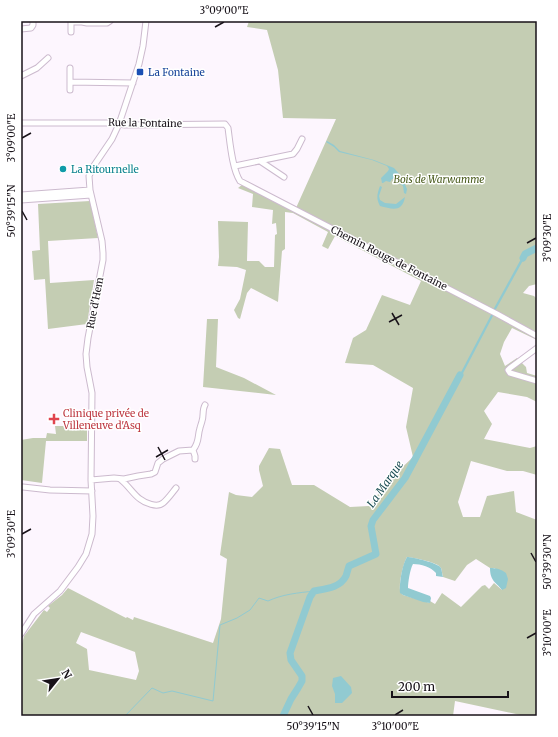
<svg xmlns="http://www.w3.org/2000/svg" width="558" height="737" font-family="Merriweather,serif">
<style>
.green{fill:#c4cdb3;fill-rule:evenodd}
.water{fill:#91cad1}
.lines{fill:none;stroke-linecap:round;stroke-linejoin:round}
.stream{stroke:#91cad1;stroke-width:1}
.river{stroke:#91cad1;stroke-width:7}
.minor-casing{stroke:#ccbace;stroke-width:7}
.minor{stroke:#fff;stroke-width:5}
.ticks{fill:none;stroke:#181219;stroke-width:1.5}
.transit-dot{fill:#1a4fb4;stroke:#fff;stroke-width:1.5}
.culture-dot{fill:#0f9aa8;stroke:#fff;stroke-width:1.5}
.health-dot{fill:#e0444e;stroke:#fff;stroke-width:1.5}
.labels{text-anchor:middle;dominant-baseline:central;stroke-width:3;stroke-linejoin:round;paint-order:stroke}
.transit-label{font-size:10px;fill:#164399;stroke:#fff;text-anchor:start}
.street-label{font-size:10px;fill:#181219;stroke:#fff}
.culture-label{font-size:10px;fill:#0d838f;stroke:#fff;text-anchor:start}
.park-label{font-size:10px;font-style:italic;fill:#495b1c;stroke:#fff}
.health-label{font-size:10px;fill:#be3a42;stroke:#fff;text-anchor:start}
.water-label{font-size:11px;font-style:italic;fill:#1d4f55;stroke:#fff}
.neatline{fill:none;stroke:#181219;stroke-width:1.5}
.ticks-label{font-size:10px;text-anchor:middle;fill:#181219}
</style>
<rect width="100%" height="100%" fill="#fdf6fe"/>
<!-- green -->
<path class="green" d="M249,21H537V284L529,286L523,293L534,296L537,299L536,315L537,316V340L512,328L504,342L500,354L505,366L517,358L526,367L527,373L537,376V402L527,397L498,392L484,411L492,424L484,439L530,448L537,446V475L523,471H507L471,461L458,502L463,517H480L487,496L514,491L516,512L537,520V716H525L455,701L453,716H21V648L24,636L44,610L47,612L50,608L48,606L62,595L68,588L126,618L127,617L133,620L134,617L213,643L221,619L227,559L220,555L229,492L236,495L252,497L263,486L259,470V466L269,448L280,449L292,485H314L350,507L369,506L388,481L413,457L406,427L413,388L373,365L345,363L353,338L366,330L382,295L410,305L421,281L335,236L328,249L322,246L328,232L293,213L285,212V249L282,251L278,302L251,288L247,293L240,319L238,318L234,310L240,299L246,270L237,267L218,266L219,257L218,221L248,222L247,261H259L265,267H274L275,235L277,234L276,223L272,224L273,210L252,207L253,194L238,188L247,181L296,208L336,119L283,118L278,70L267,30L247,27ZM407,557C414,558 438,562 441,568C442,570 442,574 443,577L455,581L467,565L476,559L490,568H495L502,590L494,583L489,589L485,585L482,586L461,607L442,593L435,604L430,601V603L403,595C401,593 400,592 400,590C399,582 403,564 407,557ZM81,632L135,652L139,671L136,680L89,670L87,649L76,643Z
M90,201L98,238L48,241L50,283L94,280L87,324L48,329L45,279L34,280L32,251L40,250L38,204Z
M207,319H218L216,367L244,378L276,395L203,387Z
M64,424H87V441H46L42,483L21,480V440L33,438H46L47,433L56,434L55,426H64Z"/>
<!-- water -->
<path class="water" d="M327,141L334,145L340,151L374,160L394,168L401,176L407,189L406,194L404,193L403,186L393,179H392L390,182L386,181L383,183H382L381,178L388,171L389,169L387,166L372,160L339,152L334,147L326,142Z
M380,186L382,187L379,196L380,200L385,203L396,204L405,197C402,213 392,209 380,206C376,199 377,194 380,186Z
M537,247V249L532,250L526,255L495,311L493,310L521,259L526,252Z
M492,313L494,314L424,448L414,468L406,480L403,478L414,462Z
M407,557C412,557 439,563 441,568C442,570 442,575 443,577L436,576V573C431,567 421,564 413,564C410,569 408,583 408,588L430,596L431,598L430,603L423,602L403,595L400,593C399,584 402,565 407,557Z
M490,568C496,568 501,569 506,573L508,579L506,588L502,590C496,582 490,581 490,568Z
M341,676L351,687L352,693L342,703H335V694L332,686L333,678Z"/>
<g class="lines">
<!-- stream -->
<path class="stream" d="M125,716L152,688L163,693L172,691L213,701L220,625L237,618L250,610L259,598L268,601C283,594 298,593 314,591"/>
<!-- river -->
<path class="river" d="M523,258L525,254L537,248
M283,716L291,699L298,688L302,681V676L291,660L290,653L310,597L314,591C325,589 340,588 346,576C347,573 348,569 349,566L376,554L371,526L373,520L405,478L460,375"/>
<defs>
<path id="minor" d="M71,21V32
M71,22H82L87,23H107L110,21
M21,29L31,28L33,25V21
M70,68V90
M21,76L37,68L48,58
M70,82L133,83
M21,123H112L125,125L225,124L228,128C230,142 232,169 240,181L497,314L537,336
M260,161L284,177
M235,166L293,154L297,149L302,139
M21,195L90,190
M21,200L91,195
M537,348L510,368L508,370L510,373L537,381
M195,459V456L193,450C200,441 197,437 200,428C200,427 202,422 202,421C204,416 202,410 205,405
M120,479C128,485 133,494 140,499C145,503 157,508 163,503C168,499 172,493 176,488
M91,480L114,478L124,479L138,476L151,474L155,472L158,463L163,459L179,451L193,450
M23,487L50,490L92,491
M21,634L34,614L60,591L78,567L86,554L92,534L93,516L91,480L92,393L87,367L86,354L88,338L103,260V253L102,241L90,190L89,176L93,167L112,139L119,124L139,64L143,46L146,21"/>
</defs>
<!-- minor casing -->
<use href="#minor" class="minor-casing"/>
<!-- minor -->
<use href="#minor" class="minor"/>
</g>
<!-- ticks -->
<path class="ticks" d="M215,27L224,22M22,138L31,133M22,211L27,220M527,243L536,238M392,313L399,325M389,322L402,315M158,447L165,460M156,457L168,450M22,534L31,529M531,553L536,562M527,638L536,633M308,706L313,715M395,715L403,710"/>
<!-- markers -->
<rect class="transit-dot" x="136" y="68" width="8" height="8" rx="2"/>
<circle class="culture-dot" cx="63" cy="169" r="4"/>
<path class="health-dot" d="M52 413h4v4h4v4h-4v4h-4v-4h-4v-4h4z"/>
<g class="labels">
<!-- transit labels -->
<g class="transit-label">
<text x="148" y="72">La Fontaine</text>
</g>
<!-- street labels -->
<g class="street-label">
<text transform="translate(145 123) rotate(1)">Rue la Fontaine</text>
<text transform="translate(389 258) rotate(27)">Chemin Rouge de Fontaine</text>
<text transform="translate(95 303) rotate(-79)">Rue d'Hem</text>
</g>
<!-- culture labels -->
<g class="culture-label">
<text x="71" y="169">La Ritournelle</text>
</g>
<!-- park labels -->
<g class="park-label">
<text x="439" y="179">Bois de Warwamme</text>
</g>
<!-- health labels -->
<g class="health-label">
<text x="63" y="413">Clinique privée de<tspan x="63" dy="12">Villeneuve d'Asq</tspan></text>
</g>
<!-- water labels -->
<g class="water-label">
<text transform="translate(385 484) rotate(-55)">La Marque</text>
</g>
</g>
<!-- border -->
<rect width="558" height="737" fill="none" stroke="#ffffff" stroke-width="44"/>
<!-- north arrow -->
<g transform="translate(58 679) rotate(60)" stroke="#ffffff" stroke-width="3" paint-order="stroke">
<path d="M0-3L7 15L0 10L-7 15Z" fill="#181219"/>
<text y="-6" font-size="11" font-weight="bold" text-anchor="middle" fill="#181219">N</text>
</g>
<!-- scale -->
<path d="M392 691v6h116v-6" fill="none" stroke="#181219" stroke-width="2"/>
<text x="398" y="691" font-size="12" fill="#181219" stroke="#ffffff" stroke-width="3" paint-order="stroke">200 m</text>
<rect x="22" y="22" width="514" height="693" class="neatline"/>
<g class="ticks-label">
<text x="224" y="14">3°09'00"E</text>
<text transform="translate(11 138) rotate(-90)" y="4">3°09'00"E</text>
<text transform="translate(11 211) rotate(-90)" y="4">50°39'15"N</text>
<text transform="translate(547 238) rotate(-90)" y="4">3°09'30"E</text>
<text transform="translate(11 534) rotate(-90)" y="4">3°09'30"E</text>
<text transform="translate(547 562) rotate(-90)" y="4">50°39'30"N</text>
<text transform="translate(547 633) rotate(-90)" y="4">3°10'00"E</text>
<text x="313" y="730">50°39'15"N</text>
<text x="395" y="730">3°10'00"E</text>
</g>
</svg>
